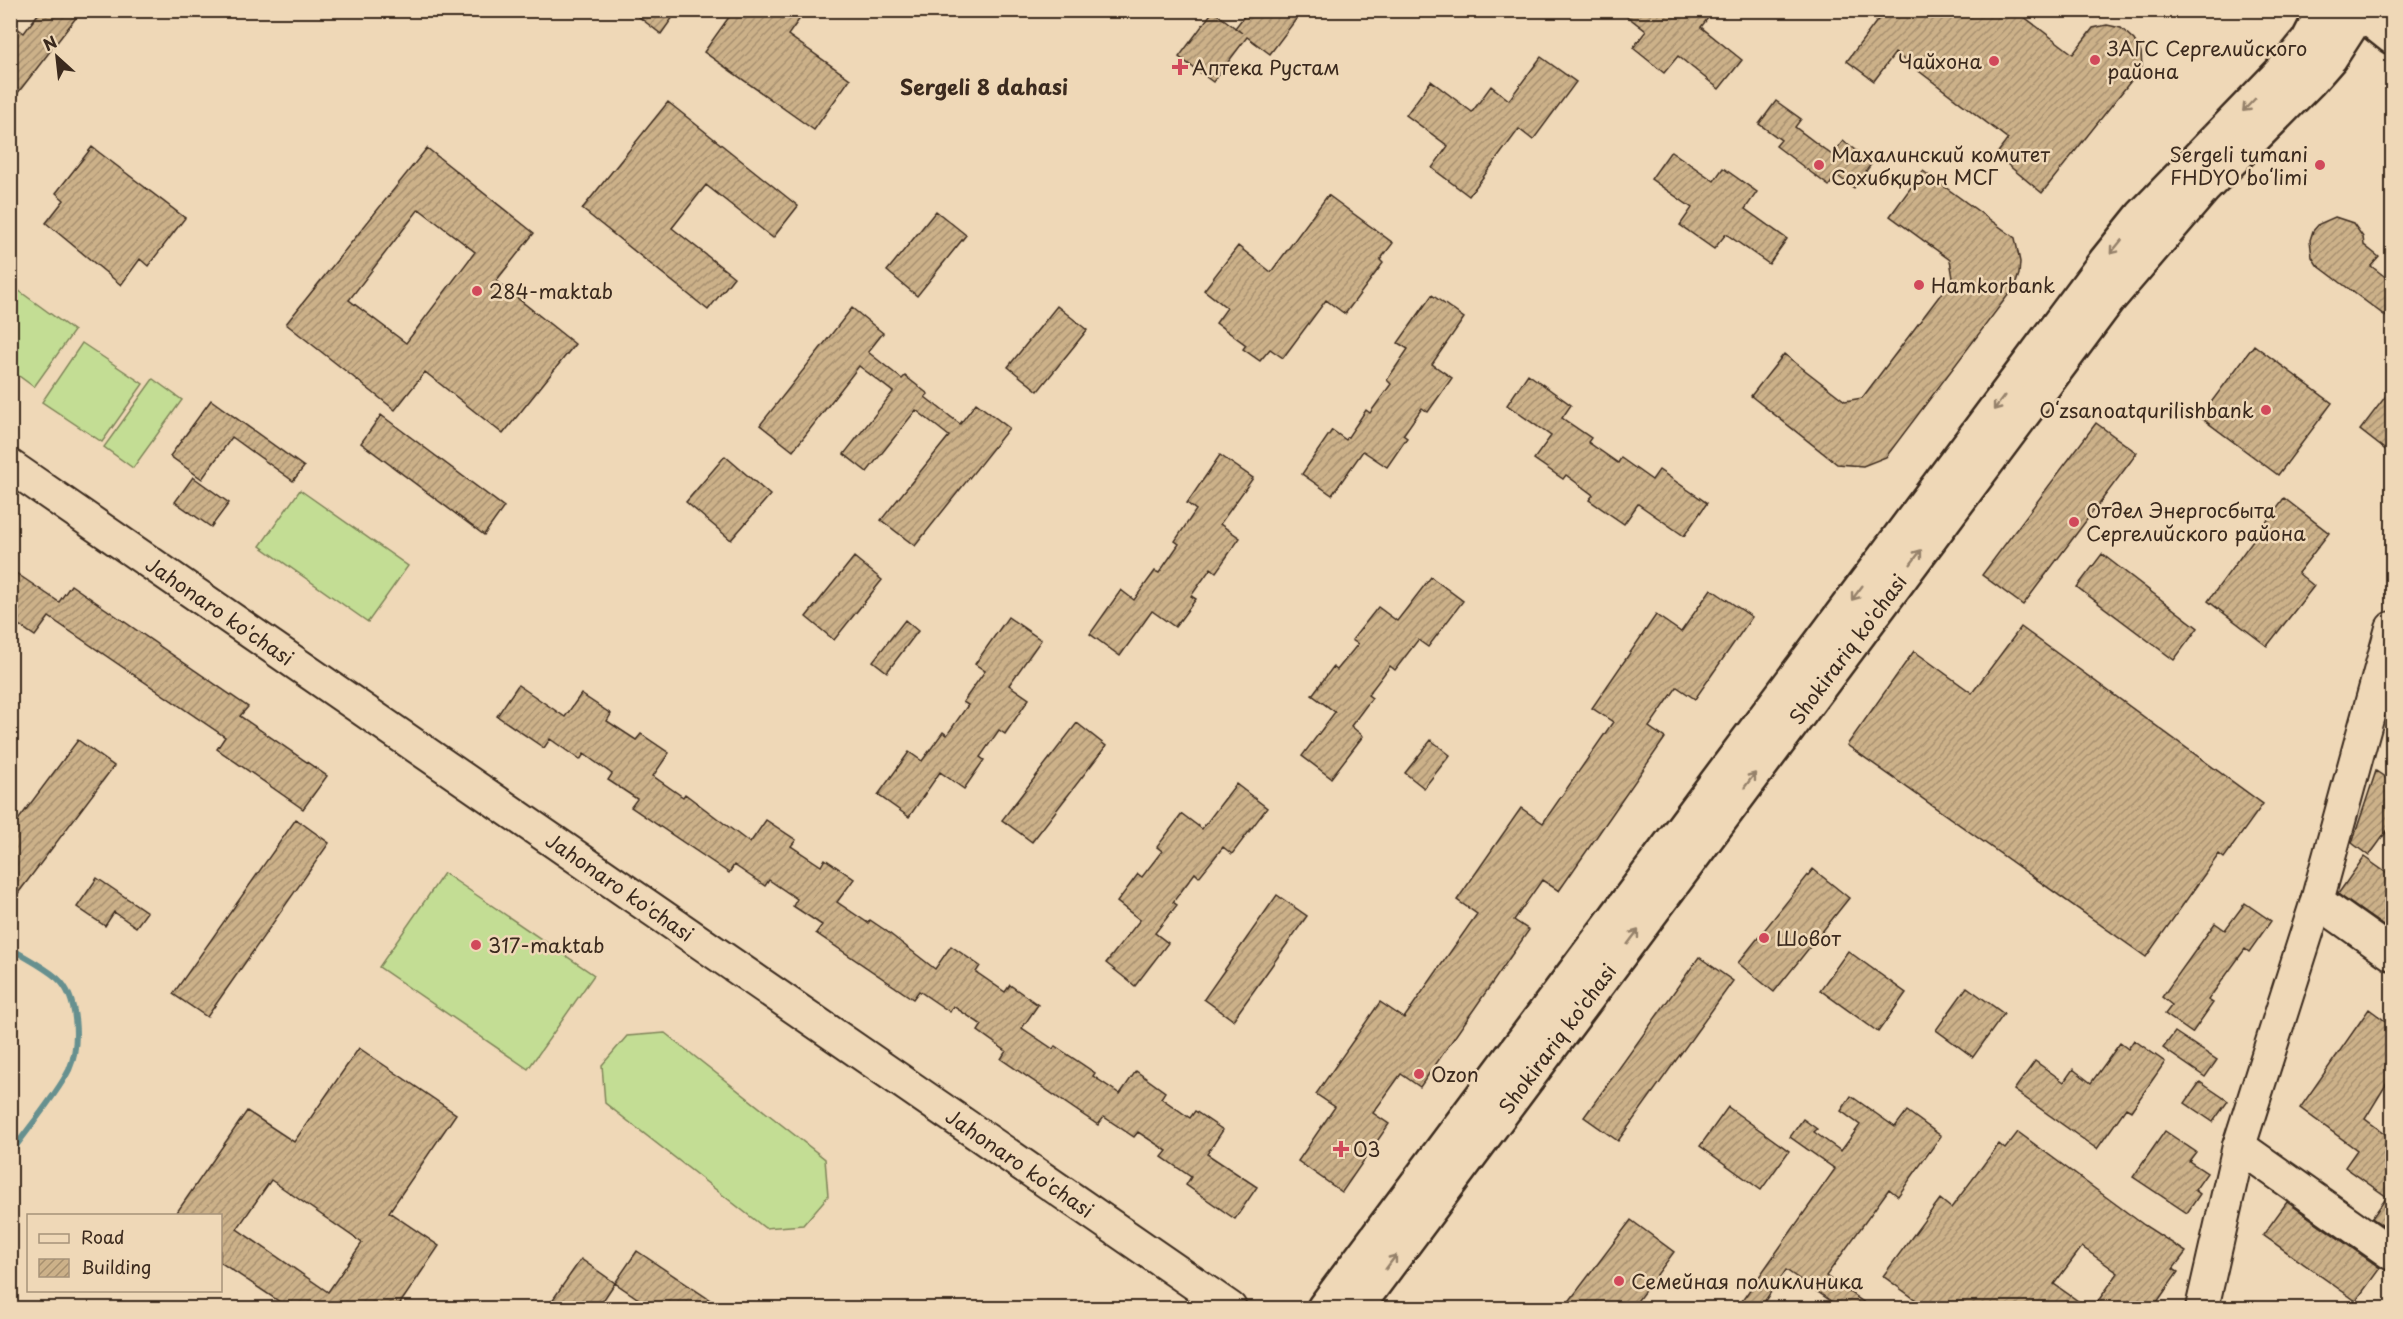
<svg xmlns="http://www.w3.org/2000/svg" width="2403" height="1319" font-family="'Playpen Sans',sans-serif">
<style>
.pitch{fill:#c3dd94;stroke:#7f8459;stroke-width:1.5}
.lines{fill:none;stroke-linecap:round;stroke-linejoin:round}
.stream{stroke:#66908f;stroke-width:6}
.building{fill:url(#building-hatch);stroke:#3b2a1e;stroke-width:1.5;fill-rule:evenodd}
.minor-casing{stroke:#3b2a1e;stroke-width:36}
.major-casing{stroke:#3b2a1e;stroke-width:38}
.minor{stroke:#efd8b7;stroke-width:32}
.major{stroke:#efd8b7;stroke-width:33}
.oneway{stroke:#95816a}
.poi-dot{fill:#d1495b;stroke:#efd8b7;stroke-width:2}
.labels{text-anchor:middle;dominant-baseline:central;stroke-width:5;stroke-linejoin:round;paint-order:stroke}
.poi-label{font-size:20px;fill:#3b2a1e;stroke:#efd8b7;text-anchor:start}
.street-label{font-size:20px;fill:#3b2a1e;stroke:#efd8b7}
.neighbourhood-label{font-size:21px;font-weight:bold;fill:#3b2a1e;stroke:#efd8b7}
</style>
<defs>
<pattern id="building-hatch" width="6" height="6" patternUnits="userSpaceOnUse" patternTransform="scale(1.5)"><rect width="6" height="6" fill="#ccb189"/><path d="M-1 1l2-2M0 6l6-6M5 7l2-2" fill="none" stroke="#a7906f"/></pattern>
</defs>
<rect width="100%" height="100%" fill="#efd8b7"/>
<filter id="ink" filterUnits="userSpaceOnUse"><feTurbulence type="fractalNoise" baseFrequency=".0167" numOctaves="2"/><feDisplacementMap in="SourceGraphic" scale="12" xChannelSelector="R" yChannelSelector="G"/><feConvolveMatrix kernelMatrix="1 2 1 2 8 2 1 2 1" color-interpolation-filters="sRGB"/></filter>
<g filter="url(#ink)">
<!-- pitch -->
<path class="pitch" d="M11,285L74,331L34,387L11,370Z
M82,343L143,384L102,442L42,402Z
M153,379L182,400L133,468L104,447Z
M300,490L408,566L368,622L260,546Z
M444,873L594,975L528,1069L379,967Z
M665,1033L825,1159L828,1196L803,1225L765,1228L605,1103L602,1065L627,1036Z"/>
<g class="lines">
<!-- stream -->
<path class="stream" d="M10,948C26,958 43,966 57,978C79,997 80,1045 69,1070C57,1094 27,1130 10,1154"/>
</g>
<!-- building -->
<path class="building" d="M41,10H82L10,103V23L24,33Z
M630,10H678L661,34Z
M734,10H806L788,35L850,79L814,130L704,52Z
M1249,10H1303L1270,54L1247,37L1213,82L1179,57L1213,11L1242,33L1235,28Z
M1619,10H1714L1701,27L1742,60L1719,89L1678,56L1664,73L1633,48L1646,31Z
M1885,10H2015L2073,54L2093,28L2107,25L2121,28L2134,40L2141,52L2142,67L2042,193L1996,155L2008,139L1895,53L1874,81L1847,61Z
M1541,57L1576,82L1533,140L1519,129L1469,196L1432,168L1448,146L1406,115L1431,81L1472,112L1491,86L1509,100Z
M1776,101L1801,119L1795,127L1832,155L1843,141L1872,163L1854,188L1836,175L1829,186L1776,146L1781,140L1759,124Z
M668,102L798,206L773,238L706,185L672,228L734,277L708,310L582,209Z
M92,147L185,218L148,266L140,259L121,285L46,223L64,200L56,193Z
M427,148L534,233L496,281L575,344L503,434L425,372L395,410L286,324ZM419,209L475,252L406,343L349,300Z
M1671,151L1714,181L1723,168L1757,192L1745,209L1787,239L1769,264L1726,234L1714,249L1680,225L1692,208L1651,179Z
M1923,171L2015,238L2020,262L2019,274L2015,286L1886,457L1863,466L1837,464L1751,396L1784,354L1845,401L1862,398L1953,278L1950,260L1890,216Z
M1328,195L1393,243L1380,260L1383,263L1345,314L1326,300L1283,358L1270,349L1260,361L1243,349L1246,345L1216,323L1227,308L1204,290L1238,246L1271,272Z
M936,211L966,235L917,296L887,271Z
M2335,217L2353,223L2363,237L2364,245L2379,257L2371,266L2392,282V321L2317,265L2312,257L2310,240L2313,231L2319,224Z
M1432,295L1464,318L1432,364L1452,378L1428,412L1422,408L1403,435L1407,438L1387,467L1363,451L1332,495L1302,474L1332,430L1346,440L1366,410L1370,413L1391,384L1387,380L1408,349L1398,343Z
M1057,306L1087,330L1038,391L1008,367Z
M852,308L883,333L868,352L902,379L905,376L928,394L925,397L960,424L976,403L1009,428L915,546L881,520L949,436L916,410L867,472L844,454L893,392L859,366L793,451L760,425Z
M2254,345L2332,403L2278,475L2200,417Z
M1528,374L1571,405L1562,418L1591,438L1588,442L1618,463L1621,458L1652,480L1659,470L1707,503L1684,536L1638,504L1624,524L1589,500L1593,495L1566,475L1563,479L1534,459L1551,436L1507,405Z
M2392,388V455L2360,430Z
M211,400L304,467L293,481L232,437L202,479L170,456Z
M381,415L504,507L484,535L361,443Z
M2096,423L2137,453L2023,605L1982,575Z
M1220,455L1253,478L1220,524L1240,538L1216,572L1211,568L1191,596L1196,599L1175,627L1152,611L1120,656L1090,634L1121,590L1134,600L1155,571L1159,573L1179,544L1175,541L1196,510L1187,503Z
M725,456L770,495L731,540L686,502Z
M193,477L229,503L211,527L175,502Z
M2284,498L2329,533L2298,573L2314,586L2267,646L2208,601Z
M2102,554L2198,628L2174,660L2077,587Z
M854,557L882,580L834,640L806,617Z
M10,569L59,602L71,585L248,707L240,716L327,776L303,809L217,749L225,737L49,617L35,636L10,619Z
M1431,577L1463,601L1428,647L1418,640L1395,670L1390,666L1368,695L1372,698L1351,726L1363,736L1331,778L1302,756L1335,712L1312,695L1333,667L1337,670L1358,644L1352,640L1378,607L1397,621Z
M1711,589L1752,617L1695,699L1677,687L1649,727L1665,738L1559,891L1542,880L1514,920L1529,930L1420,1087L1401,1074L1373,1113L1389,1124L1342,1192L1298,1161L1335,1107L1316,1094L1380,1002L1404,1018L1477,914L1457,900L1521,808L1543,823L1613,722L1592,708L1656,615L1681,632Z
M1008,617L1041,640L1009,685L1029,699L1005,734L999,730L980,757L984,760L964,789L940,772L909,817L878,795L909,752L922,761L943,732L947,735L968,705L963,702L985,671L975,664Z
M905,620L918,631L887,672L873,661Z
M2021,627L2263,804L2224,858L2219,854L2146,957L1847,745L1914,651L1972,693Z
M518,685L565,717L581,694L611,714L607,721L636,740L641,734L669,753L653,776L683,797L685,794L750,843L766,820L796,840L791,846L821,866L825,859L854,879L837,902L868,923L870,920L885,930L935,969L951,946L980,966L976,972L1005,992L1010,985L1038,1005L1022,1028L1053,1049L1055,1046L1095,1073L1093,1076L1120,1094L1136,1071L1165,1092L1161,1098L1190,1118L1195,1111L1223,1130L1207,1154L1257,1187L1235,1219L1186,1185L1191,1177L1162,1157L1167,1151L1138,1132L1134,1137L1104,1117L1098,1125L1001,1059L1006,1051L978,1031L982,1025L953,1006L950,1012L919,991L913,999L816,933L822,925L793,906L797,899L769,880L765,886L734,865L729,873L631,807L637,799L608,780L612,774L584,754L580,760L550,739L544,748L497,716Z
M1077,723L1106,746L1032,842L1002,820Z
M78,740L114,766L10,904V831Z
M1431,740L1450,755L1424,788L1405,773Z
M2376,771L2392,782V824L2369,856L2352,843Z
M1236,784L1267,808L1232,854L1223,847L1199,877L1195,873L1173,902L1177,905L1155,933L1168,943L1135,986L1106,963L1140,920L1117,902L1138,874L1142,877L1162,851L1157,847L1182,814L1202,829Z
M296,819L329,843L207,1017L173,994Z
M2364,857L2392,877V932L2338,894Z
M1813,869L1849,898L1774,992L1738,963Z
M97,878L147,912L136,927L114,912L105,926L77,907Z
M1277,895L1307,916L1233,1020L1204,999Z
M2245,903L2271,921L2249,952L2245,949L2208,1000L2213,1003L2192,1033L2165,1014L2172,1005L2162,997L2215,923L2225,930Z
M1848,951L1906,993L1878,1032L1820,990Z
M1699,957L1733,981L1618,1141L1584,1117Z
M1967,987L2004,1014L1973,1057L1936,1030Z
M2369,1009L2392,1026V1075L2365,1119L2392,1139V1232L2372,1218L2387,1197L2345,1167L2357,1150L2300,1108Z
M2175,1032L2217,1060L2205,1077L2163,1048Z
M2134,1040L2165,1062L2131,1111L2126,1108L2097,1149L2014,1090L2035,1061L2064,1082L2073,1069L2091,1083L2120,1043L2128,1049Z
M359,1048L456,1114L389,1212L439,1246L397,1308H289L220,1262V1215H175L247,1111L294,1142ZM271,1180L362,1243L328,1292L237,1229Z
M2200,1082L2228,1101L2213,1122L2185,1103Z
M1851,1096L1895,1127L1907,1111L1941,1136L1898,1196L1889,1189L1826,1276L1872,1308H1841L1786,1270L1760,1308H1737L1835,1169L1790,1137L1803,1119L1817,1129L1814,1132L1841,1151L1860,1125L1841,1111Z
M1728,1107L1789,1151L1761,1190L1700,1146Z
M2165,1131L2196,1152L2189,1161L2207,1173L2195,1190L2200,1194L2187,1213L2133,1177Z
M2018,1132L2144,1225L2186,1252L2173,1269L2178,1272L2153,1308H2093L2118,1273L2082,1247L2054,1284L2088,1308H1927L1883,1276L1940,1199L1951,1208L1999,1144L2005,1149Z
M2287,1202L2380,1268L2356,1301L2263,1235Z
M1631,1220L1674,1252L1632,1308H1564Z
M637,1251L722,1308H652L615,1283Z
M581,1259L615,1283L598,1308H547Z"/>
<g class="lines">
<defs>
<g id="minor">
<path id="s1" d="M10,466L1230,1308"/>
<path d="M2317,901L2392,954"/>
<path d="M2239,1146L2392,1254"/>
<path d="M2202,1308L2239,1146L2317,901L2392,628"/>
</g>
<g id="major">
<path d="M2358,10L2392,37"/>
<path d="M1324,1308L2105,262L2142,216L2290,63L2308,41L2324,10"/>
<path id="s2" d="M1356,1308L2108,300L2203,189L2309,82L2330,58L2361,10"/>
</g>
</defs>
<!-- minor casing -->
<use href="#minor" class="minor-casing"/>
<!-- major casing -->
<use href="#major" class="major-casing"/>
<!-- minor -->
<use href="#minor" class="minor"/>
<!-- major -->
<use href="#major" class="major"/>
</g>
<!-- one-way arrows -->
<defs><path id="oneway-shaft" d="M-6 0H5M1.5-3L5.5 0L1.5 3" fill="none" stroke-width="1.6" stroke-linecap="round" stroke-linejoin="round" transform="scale(1.5)"/></defs>
<g class="oneway">
<use href="#oneway-shaft" transform="translate(2249 105) rotate(134)"/>
<use href="#oneway-shaft" transform="translate(2116 247) rotate(129)"/>
<use href="#oneway-shaft" transform="translate(1999 403) rotate(127)"/>
<use href="#oneway-shaft" transform="translate(1916 557) rotate(-53)"/>
<use href="#oneway-shaft" transform="translate(1857 593) rotate(127)"/>
<use href="#oneway-shaft" transform="translate(1750 780) rotate(-53)"/>
<use href="#oneway-shaft" transform="translate(1633 937) rotate(-53)"/>
<use href="#oneway-shaft" transform="translate(1391 1262) rotate(-53)"/>
</g>
</g>
<!-- markers -->
<g class="poi-dot">
<circle cx="2095" cy="60" r="6"/>
<circle cx="1994" cy="61" r="6"/>
<path d="M1177 58h6v6h6v6h-6v6h-6v-6h-6v-6h6z"/>
<circle cx="1819" cy="165" r="6"/>
<circle cx="2320" cy="165" r="6"/>
<circle cx="1919" cy="285" r="6"/>
<circle cx="477" cy="291" r="6"/>
<circle cx="2266" cy="410" r="6"/>
<circle cx="2074" cy="522" r="6"/>
<circle cx="1764" cy="938" r="6"/>
<circle cx="476" cy="945" r="6"/>
<circle cx="1419" cy="1074" r="6"/>
<path d="M1338 1140h6v6h6v6h-6v6h-6v-6h-6v-6h6z"/>
<circle cx="1619" cy="1281" r="6"/>
</g>
<g class="labels">
<!-- poi labels -->
<g class="poi-label">
<text x="2107" y="48">ЗАГС Сергелийского<tspan x="2107" dy="23">района</tspan></text>
<text x="1982" y="61" text-anchor="end">Чайхона</text>
<text x="1192" y="67">Аптека Рустам</text>
<text x="1831" y="154">Махалинский комитет<tspan x="1831" dy="23">Сохибқирон МСГ</tspan></text>
<text x="2308" y="154" text-anchor="end">Sergeli tumani<tspan x="2308" dy="23">FHDYO boʻlimi</tspan></text>
<text x="1931" y="285">Hamkorbank</text>
<text x="489" y="291">284-maktab</text>
<text x="2254" y="410" text-anchor="end">Oʻzsanoatqurilishbank</text>
<text x="2086" y="510">Отдел Энергосбыта<tspan x="2086" dy="23">Сергелийского района</tspan></text>
<text x="1776" y="938">Шовот</text>
<text x="488" y="945">317-maktab</text>
<text x="1431" y="1074">Ozon</text>
<text x="1353" y="1149">03</text>
<text x="1631" y="1281">Семейная поликлиника</text>
</g>
<!-- street labels -->
<g class="street-label">
<text stroke="none"><textPath href="#s1" startOffset="255">Jahonaro ko'chasi</textPath></text>
<text stroke="none"><textPath href="#s2" startOffset="822">Shokirariq ko'chasi</textPath></text>
<text stroke="none"><textPath href="#s1" startOffset="741">Jahonaro ko'chasi</textPath></text>
<text stroke="none"><textPath href="#s2" startOffset="336">Shokirariq ko'chasi</textPath></text>
<text stroke="none"><textPath href="#s1" startOffset="1227">Jahonaro ko'chasi</textPath></text>
</g>
<!-- neighbourhood labels -->
<g class="neighbourhood-label">
<text x="984" y="86">Sergeli 8 dahasi</text>
</g>
</g>
<!-- margin -->
<rect width="2403" height="1319" fill="none" stroke="#efd8b7" stroke-width="36"/>
<rect x="18" y="18" width="2367" height="1283" fill="none" stroke="#3b2a1e" stroke-width="2" filter="url(#ink)"/>
<!-- legend -->
<rect x="27" y="1214" width="195" height="78" fill="#efd8b7" stroke="#a7927a" stroke-width="1.5"/>
<rect x="39" y="1234" width="30" height="9" fill="#efd8b7" stroke="#a7927a" stroke-width="1.5"/>
<text x="81" y="1244" font-size="18" fill="#3b2a1e">Road</text>
<rect x="39" y="1259" width="30" height="18" fill="url(#building-hatch)" stroke="#a7927a" stroke-width="1.5"/>
<text x="81" y="1274" font-size="18" fill="#3b2a1e">Building</text>
<!-- north arrow -->
<g transform="translate(57 57) rotate(333)" stroke="#efd8b7" stroke-width="4.5" paint-order="stroke">
<path d="M0-4.5L10 22L0 15L-10 22Z" fill="#3b2a1e"/>
<text y="-9" font-size="16" font-weight="bold" text-anchor="middle" fill="#3b2a1e">N</text>
</g>
</svg>
